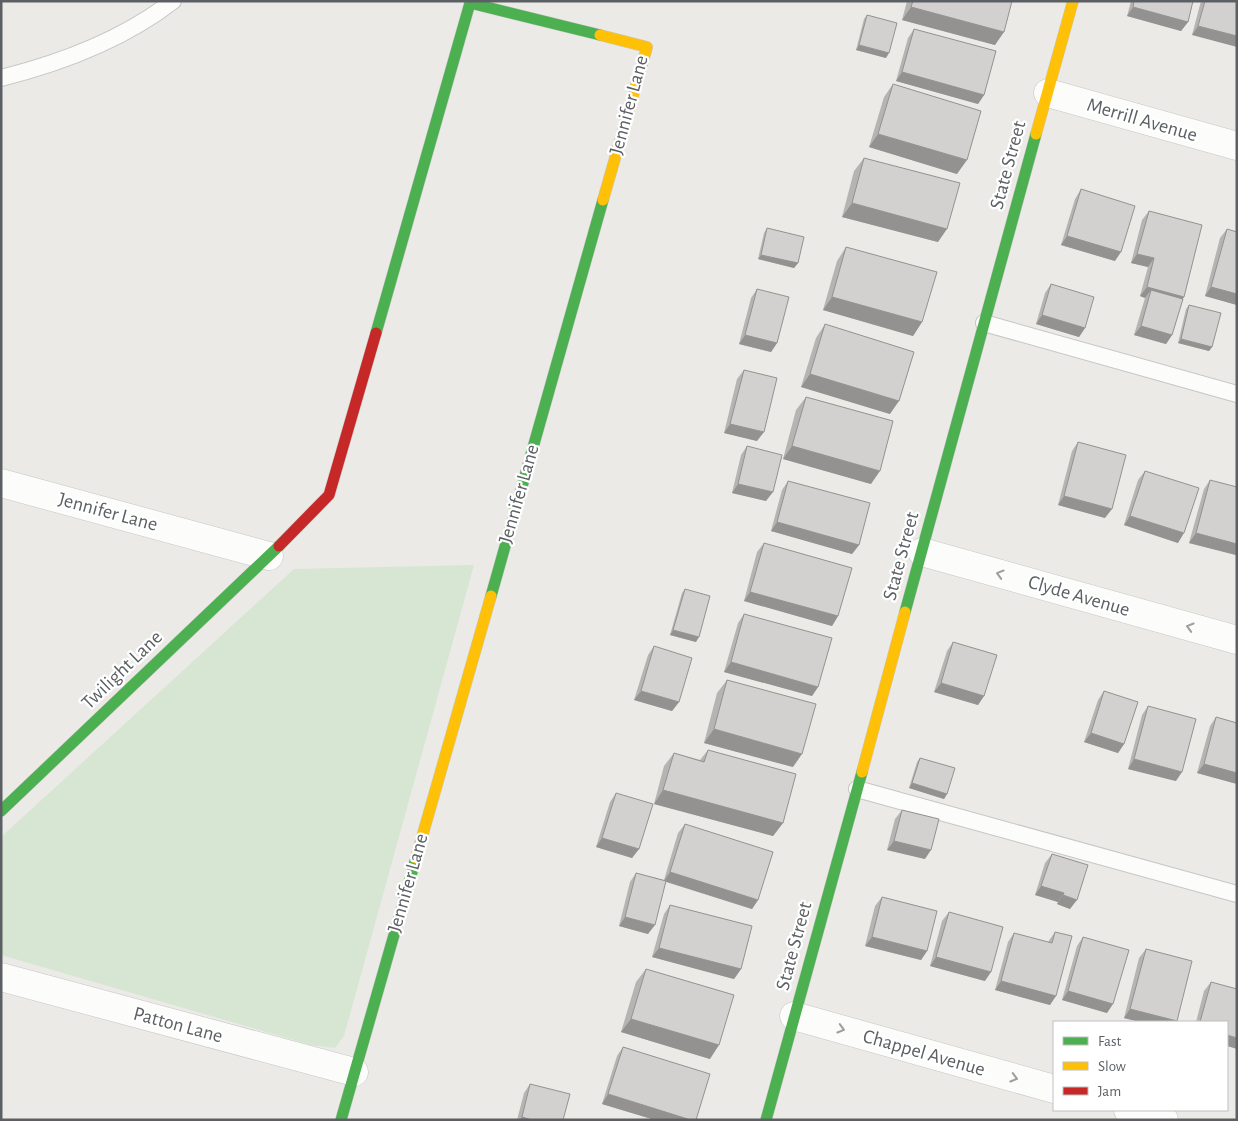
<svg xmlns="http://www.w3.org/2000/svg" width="1238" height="1121" font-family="'Alegreya Sans',sans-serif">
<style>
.green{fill:#d6e6d3}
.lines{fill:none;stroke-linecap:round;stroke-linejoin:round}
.lane-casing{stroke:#c6c6c6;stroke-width:18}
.street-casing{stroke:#c6c6c6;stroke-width:29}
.fast-casing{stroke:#c7c7c7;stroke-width:12}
.slow-casing{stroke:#c7c7c7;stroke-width:12}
.jam-casing{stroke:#c7c7c7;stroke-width:12}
.lane{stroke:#fcfcfb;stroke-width:16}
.street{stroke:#fcfcfb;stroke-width:28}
.fast{stroke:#4caf50;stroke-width:11}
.slow{stroke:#ffc107;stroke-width:11}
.jam{stroke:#c62828;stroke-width:11}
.wall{fill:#b5b4b2}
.shaded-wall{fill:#939291}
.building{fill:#d2d1cf;stroke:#939291}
.oneway{stroke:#9c9ea0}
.labels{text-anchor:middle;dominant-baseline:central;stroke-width:4.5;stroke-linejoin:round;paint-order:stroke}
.street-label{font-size:20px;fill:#5c6064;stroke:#fff}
</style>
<rect width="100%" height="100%" fill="#ebeae6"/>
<!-- green -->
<path class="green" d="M474,565L344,1036L335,1048L311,1045L1,955V837L294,569Z"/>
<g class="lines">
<defs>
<path id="lane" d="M1,78C61,63 124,39 173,1
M984,323L1237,394
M857,789L1237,894"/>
<path id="street" d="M1048,93L1237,146
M1,483L269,556
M922,552L1237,640
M1,977L354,1072
M794,1016L1054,1089
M1128,1110L1164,1120"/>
<path id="fast" d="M376,333L470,3L600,35
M491,596L603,200
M905,612L1036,134
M1,811L279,546
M341,1120L416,858
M766,1120L862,772"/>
<path id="slow" d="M600,35L647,47L603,200
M1036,134L1073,1
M862,772L905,612
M416,858L491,596"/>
<path id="jam" d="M279,546L329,495L376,333"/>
</defs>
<!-- lane casing -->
<use href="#lane" class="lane-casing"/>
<!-- street casing -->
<use href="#street" class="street-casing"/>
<!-- fast casing -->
<use href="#fast" class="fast-casing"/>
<!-- slow casing -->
<use href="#slow" class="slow-casing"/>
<!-- jam casing -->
<use href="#jam" class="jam-casing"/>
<!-- lane -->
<use href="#lane" class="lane"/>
<!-- street -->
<use href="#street" class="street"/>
<!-- fast -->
<use href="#fast" class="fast"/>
<!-- slow -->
<use href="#slow" class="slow"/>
<!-- jam -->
<use href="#jam" class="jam"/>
</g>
<!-- wall -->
<path class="wall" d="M907,1H1012L995,45L902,20Z
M1131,1H1193L1188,22L1181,31L1127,16Z
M1201,1H1237L1192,35Z
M867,15L886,58L856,50L864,19Z
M914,29L984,95L978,104L896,81L908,38Z
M893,84L957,174L869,147L884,97Z
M864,158L938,242L842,217L854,171Z
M1081,189L1115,261L1061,245L1075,199Z
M1149,211L1183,299L1172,335L1166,344L1134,335L1145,298L1140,296L1148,267L1131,263L1142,220Z
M767,228L798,263L794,268L758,259L764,233Z
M1227,229L1237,305L1205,296L1220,238Z
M846,247L922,322L913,336L823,310L837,261Z
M1051,284L1085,328L1079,337L1036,324L1045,293Z
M757,289L777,343L771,352L739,344L751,298Z
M1189,305L1212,347L1209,351L1178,343L1186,309Z
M825,324L890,414L801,387L816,338Z
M744,370L757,441L724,433L737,379Z
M806,397L871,484L783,459L796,410Z
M1078,442L1105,518L1058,505L1072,451Z
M747,446L766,501L732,493L741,455Z
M1145,471L1178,543L1124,525L1138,480Z
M1210,480L1236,555L1189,543L1204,489Z
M788,481L859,545L852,554L771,531L782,490Z
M764,543L838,616L832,626L744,601L757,552Z
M685,589L696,642L670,635L682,593Z
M744,614L818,687L812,696L724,672L738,623Z
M953,642L984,696L978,705L934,692L947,651Z
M654,646L679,702L672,711L634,700L648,655Z
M727,680L793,767L704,743L717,693Z
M1104,691L1124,744L1118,753L1084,742L1098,700Z
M1148,706L1176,781L1128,769L1142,715Z
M1216,717L1237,723V784L1197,773L1210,726Z
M708,750L783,823L773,836L654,804L664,766L674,753L700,760Z
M920,758L947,794L944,799L909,788L917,762Z
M616,793L639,849L632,858L596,847L610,802Z
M902,810L925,859L887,850L895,819Z
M685,824L758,900L752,909L666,882L648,934L619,926L630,882L636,873L664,880L678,833Z
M1052,854L1070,909L1057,904L1058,902L1035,895L1045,863Z
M882,897L927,951L921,960L865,946L875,906Z
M670,905L741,969L734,979L652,957L664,914Z
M949,912L985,981L930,966L942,921Z
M1055,932L1050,1005L995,990L1008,942L1014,933L1048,942Z
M1083,937L1107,1013L1062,1000L1077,946Z
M1146,949L1177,1021L1176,1022H1140L1124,1018L1139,958Z
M646,969L710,1059L621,1032L636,982Z
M1211,982L1227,1022H1196L1204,991Z
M623,1047L696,1120H655L602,1104L617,1056Z
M530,1084L563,1120H517L524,1093Z"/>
<!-- shaded-wall -->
<path class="shaded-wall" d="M911,7L1004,32L995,45L902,20Z
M1133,7L1188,22L1181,31L1127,16Z
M1198,26L1237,36V47L1192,35Z
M859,45L889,53L886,58L856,50Z
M902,72L984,95L978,104L896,81Z
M878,134L967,160L957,174L869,147Z
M852,203L947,229L938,242L842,217Z
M1067,236L1121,252L1115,261L1061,245Z
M1137,254L1154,258L1148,267L1131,263Z
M761,255L798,263L794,268L758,259Z
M1147,287L1184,297L1178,306L1151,290L1145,298L1140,296Z
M1211,287L1237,294V305L1205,296Z
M832,297L922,322L913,336L823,310Z
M1042,315L1085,328L1079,337L1036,324Z
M1141,326L1172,335L1166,344L1134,335Z
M745,335L777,343L771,352L739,344Z
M1181,339L1212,347L1209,351L1178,343Z
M810,374L899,401L890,414L801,387Z
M730,424L764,432L757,441L724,433Z
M792,446L880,471L871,484L783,459Z
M738,484L773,492L766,501L732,493Z
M1064,496L1112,509L1105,518L1058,505Z
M1130,516L1184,533L1178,543L1124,525Z
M777,522L859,545L852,554L771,531Z
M1196,533L1237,544V554L1236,555L1189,543Z
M750,592L838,616L832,626L744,601Z
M673,630L699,637L696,642L670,635Z
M731,662L818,687L812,696L724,672Z
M941,683L984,696L978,705L934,692Z
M641,691L679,702L672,711L634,700Z
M714,729L802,754L793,767L704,743Z
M1091,733L1124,744L1118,753L1084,742Z
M1134,759L1182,772L1176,781L1128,769Z
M1204,764L1237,773V784L1197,773Z
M912,783L947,794L944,799L909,788Z
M663,790L783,823L773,836L654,804Z
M602,838L639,849L632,858L596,847Z
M894,841L931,850L925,859L887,850Z
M670,872L758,900L752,909L664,881Z
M1041,886L1064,893L1058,902L1035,895Z
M1063,895L1077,900L1070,909L1057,904Z
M625,917L655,925L648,934L619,926Z
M872,937L927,951L921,960L865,946Z
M659,948L741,969L734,979L652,957Z
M936,957L991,972L985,981L930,966Z
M1001,981L1056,996L1050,1005L995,990Z
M1068,991L1113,1004L1107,1013L1062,1000Z
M1130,1009L1177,1021L1176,1022H1140L1124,1018Z
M631,1019L719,1045L710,1059L621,1032Z
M1227,1035L1237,1038V1049L1227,1046Z
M608,1094L691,1120H655L602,1104Z
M522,1117L532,1120H520Z"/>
<!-- building -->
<path class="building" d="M913,1H1012L1004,32L911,7Z
M1134,1H1193L1188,22L1133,7Z
M1205,1H1237V36L1198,26Z
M867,15L897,23L889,53L859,45Z
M914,29L996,51L984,95L902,72Z
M893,84L981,111L967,160L878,134Z
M864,158L960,183L947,229L852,203Z
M1081,189L1135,206L1121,252L1067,236Z
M1149,211L1202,225L1184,297L1147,287L1154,258L1137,254Z
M767,228L804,237L798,263L761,255Z
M1227,229L1237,232V294L1211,287Z
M846,247L937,272L922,322L832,297Z
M1051,284L1094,297L1085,328L1042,315Z
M757,289L789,297L777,343L745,335Z
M1151,290L1183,299L1172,335L1141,326Z
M1189,305L1221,313L1212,347L1181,339Z
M825,324L914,352L899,401L810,374Z
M744,370L777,378L764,432L730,424Z
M806,397L893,421L880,471L792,446Z
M1078,442L1126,455L1112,509L1064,496Z
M747,446L782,455L773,492L738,484Z
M1145,471L1199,488L1184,533L1130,516Z
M1210,480L1237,487V544L1196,533Z
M788,481L870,503L859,545L777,522Z
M764,543L852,568L838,616L750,592Z
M685,589L710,596L699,637L673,630Z
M744,614L832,638L818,687L731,662Z
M953,642L997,655L984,696L941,683Z
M654,646L692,658L679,702L641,691Z
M727,680L816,704L802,754L714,729Z
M1104,691L1138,702L1124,744L1091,733Z
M1148,706L1196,719L1182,772L1134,759Z
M1216,717L1237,723V773L1204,764Z
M708,750L796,774L783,823L663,790L674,753L704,762Z
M920,758L955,768L947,794L912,783Z
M616,793L653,804L639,849L602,838Z
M902,810L939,819L931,850L894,841Z
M685,824L773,852L758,900L670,872Z
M1052,854L1088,865L1077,900L1063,895L1064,893L1041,886Z
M636,873L666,881L655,925L625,917Z
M882,897L937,911L927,951L872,937Z
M670,905L752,926L741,969L659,948Z
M949,912L1003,927L991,972L936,957Z
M1055,932L1072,936L1056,996L1001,981L1014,933L1052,943Z
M1083,937L1129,950L1113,1004L1068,991Z
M1146,949L1192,961L1177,1021L1130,1009Z
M646,969L734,995L719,1045L631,1019Z
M1211,982L1237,989V1038L1227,1035V1022H1200Z
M623,1047L710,1074L696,1120H691L608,1094Z
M530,1084L570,1094L563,1120H532L522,1117Z"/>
<!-- one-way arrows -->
<defs><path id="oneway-chevron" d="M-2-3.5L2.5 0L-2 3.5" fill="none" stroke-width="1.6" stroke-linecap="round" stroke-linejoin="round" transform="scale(1.25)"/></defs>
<g class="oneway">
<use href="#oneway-chevron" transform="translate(1000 574) rotate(-164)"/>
<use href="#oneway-chevron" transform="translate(1190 627) rotate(-164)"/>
<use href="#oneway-chevron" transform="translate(841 1029) rotate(16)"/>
<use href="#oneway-chevron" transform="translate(1014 1078) rotate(16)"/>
</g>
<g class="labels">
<!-- street labels -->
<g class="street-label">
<text transform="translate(629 105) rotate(-75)">Jennifer Lane</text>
<text transform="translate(1142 120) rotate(16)">Merrill Avenue</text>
<text transform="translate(1008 165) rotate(-75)">State Street</text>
<text transform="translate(519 494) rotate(-74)">Jennifer Lane</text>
<text transform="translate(108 512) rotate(15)">Jennifer Lane</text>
<text transform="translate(901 556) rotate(-75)">State Street</text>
<text transform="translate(1079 596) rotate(16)">Clyde Avenue</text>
<text transform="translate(122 670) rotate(-44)">Twilight Lane</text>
<text transform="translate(408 883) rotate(-74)">Jennifer Lane</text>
<text transform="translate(794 946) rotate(-75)">State Street</text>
<text transform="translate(178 1025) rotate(15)">Patton Lane</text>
<text transform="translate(924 1053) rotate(16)">Chappel Avenue</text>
</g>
</g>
<!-- border -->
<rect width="1238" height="1121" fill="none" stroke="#5c6064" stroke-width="5"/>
<!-- legend -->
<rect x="1053" y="1021" width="175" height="90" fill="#ffffff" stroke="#bebfc1"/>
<rect x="1063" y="1037" width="25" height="8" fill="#4caf50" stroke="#bebfc1"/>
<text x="1098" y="1046" font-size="15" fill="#5c6064">Fast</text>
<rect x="1063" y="1062" width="25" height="8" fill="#ffc107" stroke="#bebfc1"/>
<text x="1098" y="1071" font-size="15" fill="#5c6064">Slow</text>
<rect x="1063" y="1087" width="25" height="8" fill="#c62828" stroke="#bebfc1"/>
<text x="1098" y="1096" font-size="15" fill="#5c6064">Jam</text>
</svg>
